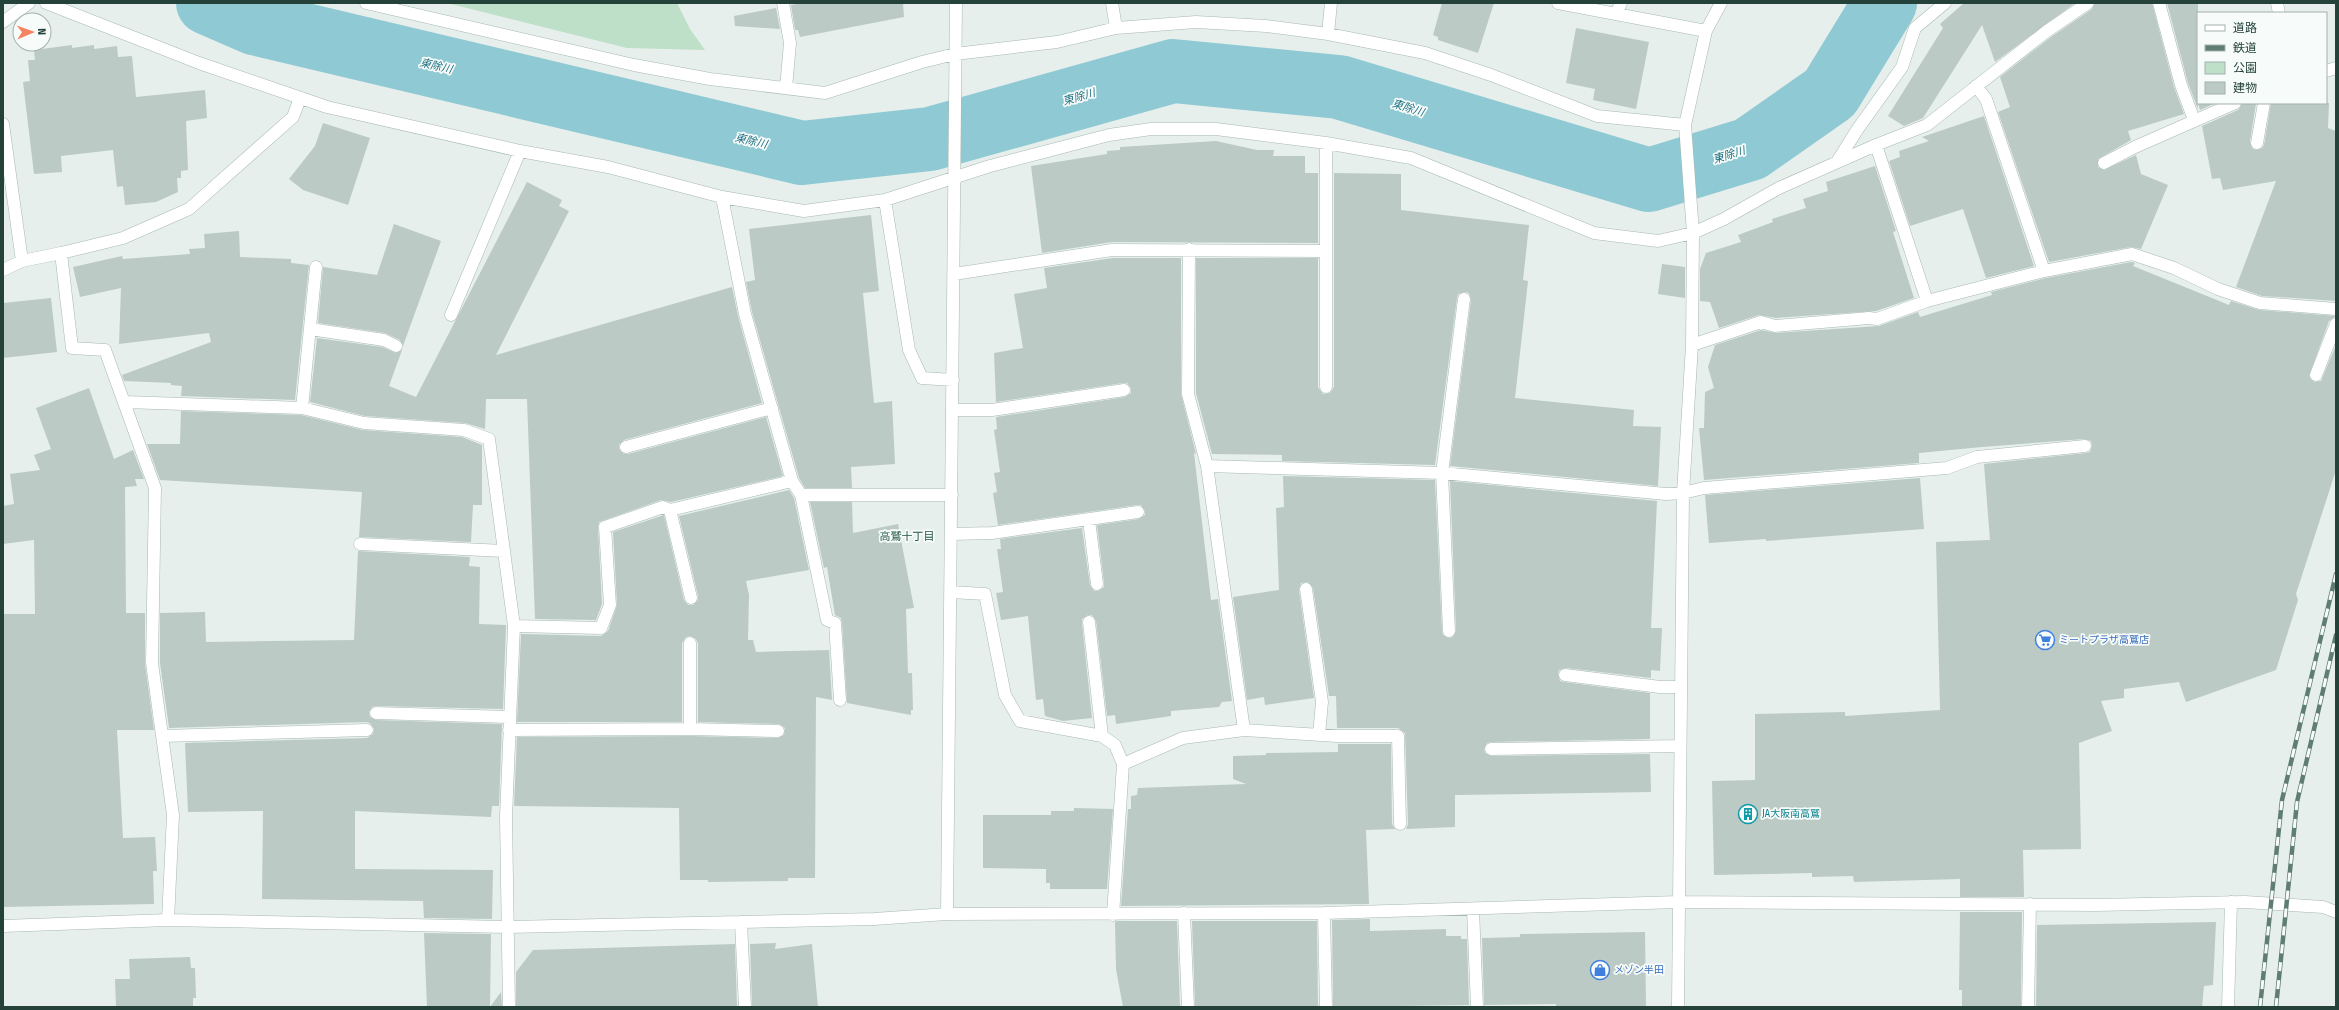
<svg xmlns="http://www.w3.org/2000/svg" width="2339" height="1010" font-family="'Fira Sans Condensed','Noto Sans JP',sans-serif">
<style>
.green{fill:#bfe0c8}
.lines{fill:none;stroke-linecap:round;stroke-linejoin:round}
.river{stroke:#8ec9d4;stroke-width:64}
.building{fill:#bbcac4}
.minor-casing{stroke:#a8b8b2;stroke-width:13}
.minor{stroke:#fff;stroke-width:12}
.rail-casing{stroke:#5f7d75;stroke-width:4.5}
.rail{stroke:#f7fbf9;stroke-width:3;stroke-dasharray:9;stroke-linecap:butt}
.labels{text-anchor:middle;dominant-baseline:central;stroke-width:3.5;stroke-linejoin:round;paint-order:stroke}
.shop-label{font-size:10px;fill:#366cbe;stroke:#f7fbf9;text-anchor:start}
.culture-label{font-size:10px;fill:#0d838f;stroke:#f7fbf9;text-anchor:start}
.water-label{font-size:11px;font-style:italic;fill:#1c6f80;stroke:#f7fbf9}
.neighbourhood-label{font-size:11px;fill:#1f5548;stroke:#f7fbf9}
</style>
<rect width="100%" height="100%" fill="#e6efeb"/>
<!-- green -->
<path class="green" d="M447,3H677L690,29L705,50L627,48Z"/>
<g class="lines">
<!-- river -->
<path class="river" d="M208,3L254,23L802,153L930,139L1173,71L1339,87L1649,180L1750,149L1830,93L1885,3"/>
</g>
<!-- building -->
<path class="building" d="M802,3H903L904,17L800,37L798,30H795L791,5Z
M1442,3H1494L1478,53L1438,40V37L1433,35Z
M1964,3H2075L1995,62L1982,25L1923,118L1904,126L1888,116L1943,28L1940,24Z
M2095,3H2152L2174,87L2184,114L2128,131L2131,140L2098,159V167L2104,170L2136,155L2141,174L2168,185L2141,249L2131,247L2049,262L1998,112L2010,107L2000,77L2051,37L2092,9Z
M2167,3H2198V109L2188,83Z
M776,8L780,29L735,26L734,16Z
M1576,28L1649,42L1636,109L1593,100L1595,89L1566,83Z
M72,45V48L94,45V49L117,46L118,57L132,56L136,97L205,90L207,118L186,121L188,170L181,171V178H177L178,192L156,202L125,205L123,186L117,187L113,150L61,156L62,172L34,174L23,82L30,81L28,60H35L34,50Z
M2198,103H2216L2200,110Z
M2242,103H2256L2250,142L2252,148L2256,150L2262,148L2264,145L2271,103H2329L2328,128L2336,131V301L2262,296L2236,287L2276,181L2223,190L2220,178L2212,179L2202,126L2238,110Z
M1984,116L2034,266L1986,278L1963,209L1910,226L1889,161L1900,157L1899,151L1929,141L1922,137Z
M323,123L370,138L348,205L303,190L289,179L315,146Z
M1216,141L1257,150H1274L1273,156H1305V173H1318V243L1112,242L1042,253L1031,166L1107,154V151L1120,150V147Z
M1875,166L1896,231L1893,232L1914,298L1876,311L1776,318L1759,315L1719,328L1710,302L1700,301V269L1706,253L1741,242L1738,235L1773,222L1772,219L1806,208L1803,199L1828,191L1826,182Z
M1334,173L1401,174V210L1529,225L1523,280L1528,281L1515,398L1634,410L1633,426L1661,427L1658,486L1450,466L1471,300L1469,293L1465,292L1458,294L1457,298L1435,465L1282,461V455L1212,454L1196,393V258H1318V387L1323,394L1330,393L1334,387Z
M527,182L562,200L559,206L569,211L496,355L732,287L738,316L762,403L624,440L619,445V449L624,454H628L766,417L783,476L671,502L661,500L599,522L598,527L602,604L596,620L535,619L527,399H486L485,429L465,423L365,416L310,402L317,338L382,347L396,353L402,350L389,386L416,397Z
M871,215L879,291L863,293L874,403L892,401L895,464L851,467L852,488H805L799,478L752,312L746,282L755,280L749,229Z
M394,224L441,241L403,346L400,340L385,333L318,323L323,267L377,275Z
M239,231L240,257L291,259V263L309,265L295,400L181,396L182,386L171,385V383L124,381L122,375L211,342L209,333L119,344L121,288L80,297L73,267L122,256L123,259L190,254L189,249L205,248L204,234Z
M1113,258H1181V394L1196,454L1194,453L1211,600L1218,599L1232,701L1222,702L1219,707L1171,711V716L1116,724L1115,715L1107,716L1096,621L1092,615H1088L1082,619V623L1092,718L1063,721L1045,716L1043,699L1036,700L1028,616L1001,620L996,593L1003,592L997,549H1001L1000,539L1082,528L1090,585L1094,591H1098L1104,587V583L1097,525L1139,519L1145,515V511L1141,505H1137L998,525L993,493L997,492L994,473L1000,472L994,430L997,429L996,417L1125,397L1131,393V388L1127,383H1123L996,402L994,353L1023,348L1014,294L1047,288L1044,268Z
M2131,262L2135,263L2133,266L2229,305L2231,301L2259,310L2336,316L2329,321L2309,376L2314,382L2321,381L2336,345V470L2296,594L2298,600L2276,670L2186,702L2179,682L2124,689V698L2101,701L2112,731L2079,743L2081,849L2023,850L2024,897H1960V879L1854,882L1853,876L1812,877V873L1714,875L1712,781L1755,780V714L1845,712V716L1940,710L1936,542L1990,540L1984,464L2086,453L2090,452L2092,446L2091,441L2084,439L1982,447L1919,453V463L1704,480L1699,428H1704L1705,392L1714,388L1708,367L1715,345L1761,330L1776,333L1879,326L1918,312L1920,317L1992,295L1991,292L2046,278Z
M1662,264L1685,267V298L1658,294Z
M51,298L57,352L3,358V303Z
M89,388L114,459L133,450L144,479H135L137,486L125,487L126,613H145V664L154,730H117L123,838L155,837L157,871H153L154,904L3,907V614H35L34,540L3,544V506L14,504L10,474L40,470L34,455L51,449L36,408Z
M181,411L301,415L363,430L462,437L482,445V505H473L471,542L359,537L362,492L160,480L147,444H180Z
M1283,476L1435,480L1442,631L1443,635L1449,638L1453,637L1456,631L1450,481L1657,501L1651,628H1662L1660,671L1651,670V678L1566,668L1559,670L1558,674L1560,681L1564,682L1650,693V739L1491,742L1487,743L1484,749L1485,753L1491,756L1650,754L1651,792L1455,795V827L1406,829L1408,824L1405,733L1398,728H1337L1336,696H1329L1313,588L1308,582L1301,583L1299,590L1314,698L1265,705L1264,697L1247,700L1233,597L1279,590L1276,508L1284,507Z
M1920,478L1924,529L1766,541V539L1709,543L1705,495Z
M789,490L794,498L809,570L746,581L749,595L748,640H753L756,652L829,650L832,700L816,697L815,878H788V881L708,882V880H680L679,808L514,806L517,737L690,736L778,738L784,735L785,728L779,724L698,722V643L696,639L690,636L686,637L682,643V722H517L521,634L601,636L608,631L617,605L613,532L664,515L684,600L688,605H693L698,600V596L679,516Z
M810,502H852L853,533L898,524L914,608L906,609L908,673H912L913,710H911V715L847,703L842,623L841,618L835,615L827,567L824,568Z
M358,551L470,557L469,566L480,567L479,624L506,625L503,709L376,706L372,707L369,712L370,717L376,720L502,724L499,806H492L491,817L355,811V869L493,870L492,919L424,918L423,901L262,899L263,811L188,812L185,743L367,738L373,734L374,729L371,724L367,722L169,728L160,663V613L205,612L206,642L354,640Z
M1338,744H1391L1392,824L1395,829L1366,830L1369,904L1121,906L1128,809H1131V796L1137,795L1138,788L1246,784L1233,779V756L1266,755V753L1338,752Z
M1074,808L1113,809L1107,889H1050V883H1046V869L983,868V815H1051V811H1074Z
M1960,912H2022L2021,1007H1962V990H1959Z
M1370,919V931L1446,929V936H1461V939H1467L1469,1005L1333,1007L1332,920Z
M1117,921H1177L1180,1007H1123L1116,969L1115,922Z
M1192,921H1317L1318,1007H1195Z
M2216,922L2213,985L2204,986L2202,1007H2036L2037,925Z
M1645,932L1646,1007H1556V1004L1484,1005L1482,938L1520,937V934Z
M424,933L491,934L490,1007H427Z
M776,943L775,949L812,944L818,1007H752L750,944Z
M735,944L737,1007H516V972L533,950Z
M190,957L191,968H195L196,998H193V1007H116L115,979H130L129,959Z
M501,992L502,1007H490Z"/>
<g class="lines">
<defs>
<path id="minor" d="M46,3L199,63L327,107L520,151L608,167L722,197L804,211L885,200L990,166L1109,135L1151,129H1216L1326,143L1411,158L1594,233L1658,241L1693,233L1724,219L1779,188L1876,145L1927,125L2047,31L2088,3
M366,3L634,65L710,79L825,93L922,62L955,54L1057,42L1116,28L1196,22L1266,26L1328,34L1425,53L1491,75L1597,116L1685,125
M783,3L790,43L786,88
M1112,3L1116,28
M1558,3L1616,14
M1621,3L1616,14L1706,31
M2159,3L2181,85L2194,120
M2277,3L2279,13
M3,22L29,3
M1328,34L1331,3
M2326,71L2336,68
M1976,86L1986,99L2044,271
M3,124L22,261L61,253L72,348L105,350L155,488L152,663L173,815L168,920
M2257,143L2264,103
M1876,145L1927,301
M1837,162L1857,130L1902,67L1915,28L1945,3
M2104,163L2135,147L2235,103
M722,197L745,314L792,481L801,495H952
M885,200L909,350L922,378L953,380
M1189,249L1188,394L1207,466
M1326,251V387
M61,253L123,238L189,209L293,117L300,98
M3,270L22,261
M954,274L1112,250L1326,251V143
M451,315L520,151
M310,329L384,340L396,346
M1692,345L1761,322L1775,326L1869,318L1877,319L1927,301L2044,271L2132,254L2174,268L2218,289L2260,303L2336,309
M2316,375L2336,324
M125,402L302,408L364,423L464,430L489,439L514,626L506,817L509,1007
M302,408L316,267
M953,410H992L1124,390
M626,447L772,408
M801,495L827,620L835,623L840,700
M1089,520L1097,584
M952,534L992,533L1138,512
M360,544L504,551
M1306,589L1322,702L1319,735
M951,592L985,594L1005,695L1020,721L1102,736L1115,745L1123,764L1113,915
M691,598L670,510L792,481
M1089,622L1102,736
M514,626L601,628L610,605L605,527L663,507L670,510
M1449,631L1442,473L1464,299
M690,643V729
M1565,675L1660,687H1681
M376,713L509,717
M509,730L690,729L778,731
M1244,730L1337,736H1398L1400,824
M163,736L367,730
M1491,749L1680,746
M1123,764L1183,738L1244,730L1207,466L1442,473L1666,494L1683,493L1704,488L1947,468L1977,457L2085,446
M1473,909L1477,1007
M1184,913L1188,1007
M1324,913L1326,1007
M947,914L956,3
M741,922L745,1007
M3,926L168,920L507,927L874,919L947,914L1324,913L1679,902L2095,905L2245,902L2323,907L2336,912
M1678,1007L1683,493L1692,345L1693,233L1685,125L1706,31L1721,3
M2028,1007L2030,904
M2228,1007L2231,902"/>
</defs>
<!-- minor casing -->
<use href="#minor" class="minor-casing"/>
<!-- minor -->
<use href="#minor" class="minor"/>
<defs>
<path id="rail" d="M2260,1007L2282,800L2336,574
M2276,1007L2297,802L2336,635"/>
</defs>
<!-- rail casing -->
<use href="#rail" class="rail-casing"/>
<!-- rail -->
<use href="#rail" class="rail"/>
</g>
<!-- icons -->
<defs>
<symbol id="supermarket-ring" viewBox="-11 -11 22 22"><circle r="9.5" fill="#f7fbf9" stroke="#3f7fe0" stroke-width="1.5"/><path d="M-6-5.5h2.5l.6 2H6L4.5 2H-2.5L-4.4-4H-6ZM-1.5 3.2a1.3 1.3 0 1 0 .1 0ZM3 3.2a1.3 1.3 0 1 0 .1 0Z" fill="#3f7fe0"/></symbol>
<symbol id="building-ring" viewBox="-11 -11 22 22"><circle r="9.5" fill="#f7fbf9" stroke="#0f9aa8" stroke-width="1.5"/><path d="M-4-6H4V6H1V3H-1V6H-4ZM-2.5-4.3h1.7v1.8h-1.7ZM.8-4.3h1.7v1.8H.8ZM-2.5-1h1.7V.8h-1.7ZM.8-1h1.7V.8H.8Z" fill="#0f9aa8"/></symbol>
<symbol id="shop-ring" viewBox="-11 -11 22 22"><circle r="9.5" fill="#f7fbf9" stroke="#3f7fe0" stroke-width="1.5"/><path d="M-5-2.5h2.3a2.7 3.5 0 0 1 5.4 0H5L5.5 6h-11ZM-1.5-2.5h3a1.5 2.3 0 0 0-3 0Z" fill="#3f7fe0"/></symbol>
</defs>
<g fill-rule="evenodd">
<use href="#supermarket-ring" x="2034" y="629" width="22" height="22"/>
<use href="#building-ring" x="1737" y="803" width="22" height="22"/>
<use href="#shop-ring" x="1589" y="959" width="22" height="22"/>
</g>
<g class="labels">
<!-- shop labels -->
<g class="shop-label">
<text x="2059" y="640">ミートプラザ高鷲店</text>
<text x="1614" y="970">メゾン半田</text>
</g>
<!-- culture labels -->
<g class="culture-label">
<text x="1762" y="814">JA大阪南高鷲</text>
</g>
<!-- water labels -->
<g class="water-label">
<text transform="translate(436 66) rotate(13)">東除川</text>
<text transform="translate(1079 97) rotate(-16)">東除川</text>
<text transform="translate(1408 108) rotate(17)">東除川</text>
<text transform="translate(751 141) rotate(13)">東除川</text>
<text transform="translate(1729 155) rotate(-17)">東除川</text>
</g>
<!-- neighbourhood labels -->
<g class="neighbourhood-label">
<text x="907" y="536">高鷲十丁目</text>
</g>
</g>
<!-- border -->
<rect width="2339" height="1010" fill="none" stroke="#24423a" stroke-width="8"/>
<!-- legend -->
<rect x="2197" y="12" width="130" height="92" fill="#f7fbf9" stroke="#a3b1ad"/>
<rect x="2205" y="25" width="20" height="6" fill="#ffffff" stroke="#a3b1ad"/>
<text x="2233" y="32" font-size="12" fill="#24423a">道路</text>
<rect x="2205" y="45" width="20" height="6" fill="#5f7d75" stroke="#a3b1ad"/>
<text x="2233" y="52" font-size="12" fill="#24423a">鉄道</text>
<rect x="2205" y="62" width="20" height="12" fill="#bfe0c8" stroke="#a3b1ad"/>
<text x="2233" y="72" font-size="12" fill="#24423a">公園</text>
<rect x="2205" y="82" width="20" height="12" fill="#bbcac4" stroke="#a3b1ad"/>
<text x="2233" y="92" font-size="12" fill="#24423a">建物</text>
<!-- north arrow -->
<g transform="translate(32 32) rotate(88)"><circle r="19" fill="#f7fbf9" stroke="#a3b1ad"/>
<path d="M0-3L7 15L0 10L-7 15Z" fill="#f4845f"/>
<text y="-6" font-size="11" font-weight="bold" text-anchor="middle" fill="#24423a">N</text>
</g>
</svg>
